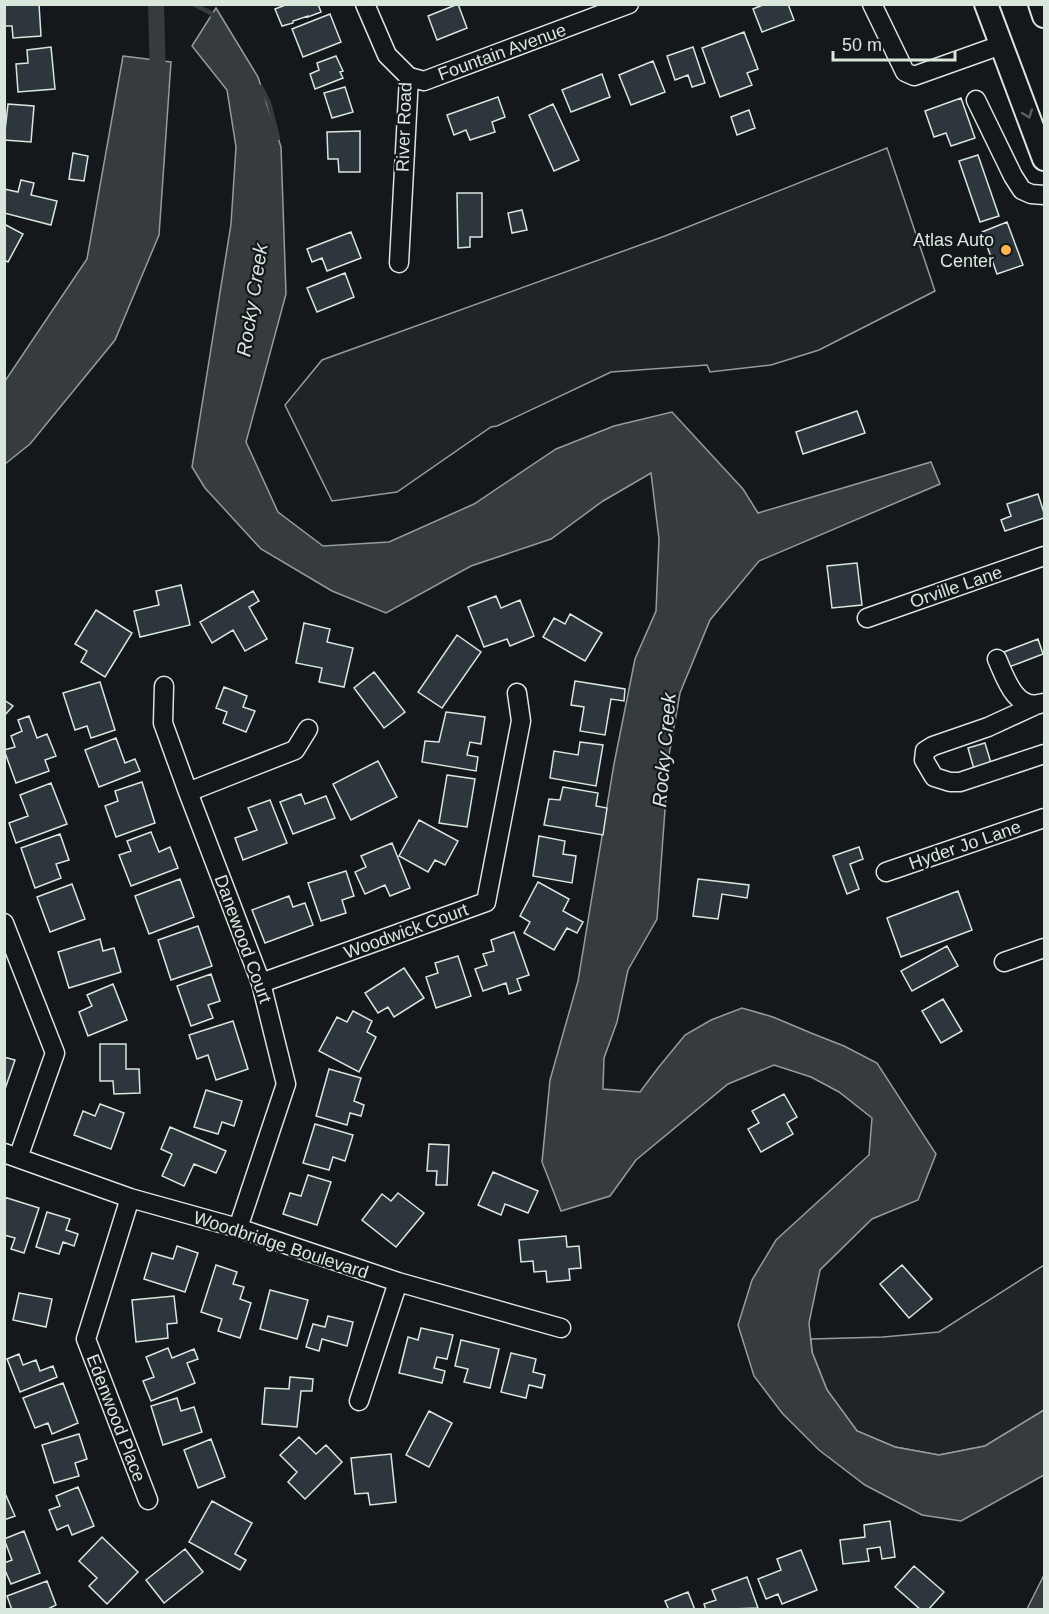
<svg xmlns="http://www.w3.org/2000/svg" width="1049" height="1614" font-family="Arial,sans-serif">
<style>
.green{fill:#202428;stroke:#939e99;stroke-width:1.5}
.water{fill:#363b3e;stroke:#939e99;stroke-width:1.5}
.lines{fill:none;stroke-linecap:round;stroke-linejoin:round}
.stream{stroke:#363b3e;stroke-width:4.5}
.canal{stroke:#363b3e;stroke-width:16}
.building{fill:#2c363c;stroke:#d8e6dc;stroke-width:1.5}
.minor-casing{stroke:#d8e6dc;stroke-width:21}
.major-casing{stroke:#d8e6dc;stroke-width:26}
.minor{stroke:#14181c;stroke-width:18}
.major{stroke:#14181c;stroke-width:22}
.oneway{stroke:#59605f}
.poi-dot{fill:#ffb74d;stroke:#14181c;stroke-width:2}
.labels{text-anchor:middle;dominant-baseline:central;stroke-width:4.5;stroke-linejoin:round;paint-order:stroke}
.street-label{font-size:18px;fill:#d8e6dc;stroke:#14181c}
.poi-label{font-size:18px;fill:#d8e6dc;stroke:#14181c;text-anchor:end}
.water-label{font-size:20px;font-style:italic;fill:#d8e6dc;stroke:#14181c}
</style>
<rect width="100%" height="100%" fill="#14181c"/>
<!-- green -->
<path class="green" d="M887,148L935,291L819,350L771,365L710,372L707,365L611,372L497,426L491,427L397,492L332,501L285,405L322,360L665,236Z
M1044,1265V1410L985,1446L939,1455L895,1447L857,1431L827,1390L812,1352L811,1339L883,1337L939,1332Z"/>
<!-- water -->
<path class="water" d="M216,8L258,77L281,147L286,294L246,442L278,512L323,546L389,542L474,504L556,449L614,426L672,412L743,489L758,513L931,462L940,484L759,561L710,620L680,693L669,755L657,919L628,970L617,1022L604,1058L603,1089L640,1092L658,1068L685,1035L711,1020L742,1008L773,1017L811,1033L844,1046L877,1063L936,1154L918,1200L872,1219L820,1270L809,1323L812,1352L827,1390L857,1431L895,1447L939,1455L985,1446L1044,1410V1475L961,1521L922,1515L865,1485L819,1450L782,1413L754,1376L738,1325L752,1280L776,1240L869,1155L872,1118L839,1092L811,1077L774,1065L728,1084L636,1160L610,1196L561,1211L542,1162L550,1080L578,981L614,764L635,659L656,611L659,539L651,473L603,501L551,539L471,566L386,613L332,591L261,549L205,488L192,467L231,224L236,147L227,90L192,46Z
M123,56L171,62L159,235L115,340L30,444L5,464V381L87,259Z
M1044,1575V1609H1027Z"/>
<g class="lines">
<!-- stream -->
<path class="stream" d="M193,4L211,13L214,18
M261,87L269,103L278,138"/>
<!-- canal -->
<path class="canal" d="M156,4L158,81"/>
</g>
<!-- building -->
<path class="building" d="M4,4H39L41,36L13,38L12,26H4Z
M288,4H318L321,12L308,17V16L293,21V23L282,26L275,9Z
M458,4L467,28L437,40L428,16Z
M765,4H788L794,20L762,32L753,9Z
M330,14L341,42L303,57L292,29Z
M744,32L758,69L747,73L752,85L720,97L702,48Z
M51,47L55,89L18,92L16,64L28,63L27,50Z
M693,47L705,83L692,87L688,75L675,80L667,56Z
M336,56L343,71L340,72L343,78L315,89L310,74L319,70L317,63Z
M653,61L665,92L631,105L619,75Z
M602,74L610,97L571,112L562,90Z
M345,87L353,112L332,118L324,93Z
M498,97L505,117L492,122L495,132L470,140L466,130L454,135L447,115Z
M961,98L975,138L951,146L946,133L934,137L925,111Z
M8,104L34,106L31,142L4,140Z
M553,104L579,160L554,171L529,115Z
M749,110L755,128L737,135L731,117Z
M360,131V172H339L338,159H328L327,132Z
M73,153L88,156L84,181L69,179Z
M978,155L999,216L980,222L959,161Z
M21,180L34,183L31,195L57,201L51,225L4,213V189L18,192Z
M457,193H482V237H470V247L458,248Z
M522,210L527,230L512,233L508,213Z
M1007,222L1023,265L997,274L982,232Z
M4,224L23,234L8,262L4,260Z
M351,232L361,258L327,271L322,258L312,262L307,249Z
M345,273L354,297L317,312L307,288Z
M857,411L865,433L803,454L796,432Z
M1038,494L1044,513V518L1005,531L1001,520L1011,516L1007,504Z
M857,563L862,605L832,608L827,566Z
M181,585L190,625L140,637L134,611L159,605L156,591Z
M253,591L259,601L249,607L267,639L245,651L233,630L212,643L200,622Z
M496,596L501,608L520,600L534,636L510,646L507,639L484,647L468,607Z
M96,610L132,633L105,677L81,662L87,651L75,644Z
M570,614L602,633L585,661L543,637L554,618L565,624Z
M304,623L330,629L327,642L353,648L344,687L319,682L322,668L296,663Z
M457,635L481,652L442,708L418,692Z
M1038,639L1043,654L1009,667L1004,652Z
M374,672L405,712L384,728L354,688Z
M575,681L625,689L624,701L611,699L605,735L580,731L584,707L571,705Z
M100,682L115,730L91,738L87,726L75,730L63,693Z
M224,687L247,696L243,707L255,711L246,732L223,723L227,712L216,708Z
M4,700L13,706L4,716Z
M446,712L485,717L481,744L470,742L467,755L478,757L476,771L422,762L425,741L439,742Z
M29,716L37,738L47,734L56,756L45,760L49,771L16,783L4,750L15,747L11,736L22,731L18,720Z
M116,738L125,763L135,759L140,771L99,787L85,750Z
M580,742L603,745L596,786L550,778L554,751L578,755Z
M985,743L991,763L974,769L968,748Z
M378,761L397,797L351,820L333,784Z
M447,775L475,779L467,827L439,823Z
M142,782L155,823L116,837L105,806L118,801L115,791Z
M51,783L67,824L16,843L9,823L28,816L20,795Z
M563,787L598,793L596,806L607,808L603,835L544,825L549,799L560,800Z
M301,794L305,804L326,796L335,818L293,834L280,802Z
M270,800L287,843L243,860L235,838L257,830L248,808Z
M419,820L458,841L445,865L435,860L428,872L399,856Z
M151,832L159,852L170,847L178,868L131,886L119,855L131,851L127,841Z
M60,834L69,860L56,864L61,878L35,888L21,848Z
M539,836L565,841L563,854L576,856L572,883L533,876Z
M392,843L410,888L390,896L385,885L365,894L355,872L366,867L361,856Z
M859,847L863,859L850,864L859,889L847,894L833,856Z
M346,871L354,896L342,900L346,913L321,921L308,883Z
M180,879L194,917L149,934L135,896Z
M698,879L749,885L747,898L722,894L718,919L693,916Z
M538,882L569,899L563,911L583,922L577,933L567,928L554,950L524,933L530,922L520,916Z
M72,884L85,919L50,932L37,897Z
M958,891L972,930L901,957L887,918Z
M289,896L293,907L305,903L313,925L265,943L252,910Z
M198,926L212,966L171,980L158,940Z
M514,932L529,975L517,979L521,990L509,994L506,983L483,991L475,969L487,965L483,954L494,951L491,940Z
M100,939L103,951L114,948L121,972L69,988L58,952Z
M947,946L958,966L912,991L901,971Z
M458,956L471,996L436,1008L426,977L438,973L435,963Z
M404,968L424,998L394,1017L388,1007L378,1013L365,993Z
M211,974L220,1001L208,1005L213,1018L191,1026L177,986Z
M113,984L127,1020L88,1036L79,1012L92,1006L87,995Z
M943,999L962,1031L941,1043L922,1011Z
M353,1011L372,1021L367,1032L376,1037L359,1072L319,1051L337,1017L347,1022Z
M233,1021L248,1069L216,1080L208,1055L197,1059L189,1035Z
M100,1044H126V1069H139L140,1093L114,1094L113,1081H100Z
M4,1057L15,1060L4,1092Z
M329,1069L361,1078L354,1101L364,1105L361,1116L350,1113L347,1125L316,1116Z
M206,1090L242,1101L234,1126L222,1122L218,1134L194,1127Z
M784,1094L797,1117L787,1123L793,1134L761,1152L748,1129L759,1123L752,1111Z
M100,1104L124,1113L111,1149L74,1135L83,1111L95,1116Z
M315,1124L353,1135L345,1161L333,1157L329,1170L303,1163Z
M170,1127L226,1151L216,1173L194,1164L184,1186L162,1176L172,1154L161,1149Z
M429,1144L449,1145L447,1185H436L437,1171H427Z
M493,1172L538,1191L528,1213L505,1204L501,1215L478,1205Z
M308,1175L331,1182L317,1225L283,1214L290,1193L301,1196Z
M398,1193L424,1213L396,1247L362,1220L382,1194L391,1201Z
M4,1197L39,1208L24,1253L11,1249L15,1238L4,1235Z
M47,1212L70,1219L66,1230L78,1234L74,1246L63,1242L59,1254L36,1247Z
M566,1236L567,1247L579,1246L581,1268L569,1269L570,1280L547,1282L546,1271L534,1272L533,1261L521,1262L519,1240Z
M177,1246L198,1253L185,1292L144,1279L152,1253L173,1259Z
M216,1265L237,1272L233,1284L244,1287L240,1299L251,1303L240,1338L218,1331L222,1319L201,1312Z
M902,1265L932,1299L909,1318L880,1284Z
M270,1290L308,1300L297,1339L260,1329Z
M19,1293L52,1299L46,1327L13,1320Z
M174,1296L177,1323L167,1324L168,1338L136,1342L132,1300Z
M328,1316L353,1322L347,1346L322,1339L319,1351L306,1347L313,1324L325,1327Z
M421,1328L453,1335L447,1359L437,1357L434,1368L445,1371L442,1383L399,1373L408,1337L418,1340Z
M461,1340L499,1349L490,1388L464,1382L468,1369L455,1366Z
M168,1348L172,1358L194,1349L198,1359L187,1363L195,1383L151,1401L143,1381L154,1377L146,1357Z
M511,1353L536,1359L533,1372L545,1375L542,1388L529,1385L526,1398L501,1392Z
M19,1354L23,1365L36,1360L40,1371L53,1366L57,1377L20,1392L7,1359Z
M290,1377L313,1379L312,1391H301L297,1427L262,1424L265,1388L289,1389Z
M63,1383L78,1423L52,1434L48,1423L35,1428L23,1398Z
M177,1398L181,1411L194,1407L202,1432L163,1445L151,1406Z
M429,1411L452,1423L429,1467L406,1455Z
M79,1434L87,1459L75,1463L79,1476L54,1483L42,1445Z
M299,1437L316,1454L326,1445L342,1462L305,1499L288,1482L297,1472L280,1455Z
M211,1439L225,1477L198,1488L184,1450Z
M391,1454L396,1502L370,1505L368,1493L355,1494L351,1458Z
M78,1487L94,1526L72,1535L68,1525L57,1530L49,1510L60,1506L56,1496Z
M4,1491L15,1516L4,1520Z
M212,1501L252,1523L235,1554L246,1560L240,1570L189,1542Z
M890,1521L895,1557L882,1559L880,1547L867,1549L869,1561L843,1564L840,1540L865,1537L864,1525Z
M24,1531L40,1573L11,1584L4,1568V1563L12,1560L4,1539Z
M102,1537L138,1572L107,1604L89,1586L97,1578L79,1561Z
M185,1549L203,1572L164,1603L146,1580Z
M801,1550L817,1590L782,1604L778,1594L766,1599L758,1579L781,1570L777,1559Z
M914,1566L944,1592L928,1610H921L895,1587Z
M747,1577L758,1608L706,1610L704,1604L716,1600L712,1590Z
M47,1581L56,1605L46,1610H12L7,1596Z
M688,1592L695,1610H669L665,1601Z"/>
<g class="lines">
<defs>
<path id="minor" d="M365,4L387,55L409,77L399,263
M872,4L905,72L914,76L1001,45
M409,77L424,81L629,4
M976,100L1013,176L1022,190L1031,194L1044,195
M867,618L1044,556
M997,659C1005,677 1016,713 1043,703
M164,686L163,723L188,792L261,983L286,1084L238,1228
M1038,704L988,727L933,746L925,751L924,760L934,777L950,782H960L1044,754
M188,792L295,750L308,729
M886,872L1044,818
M4,923L55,1053L18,1158
M1004,962L1044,948
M261,983L486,902L521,721L517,693
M4,1153L130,1198L238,1228L398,1282L561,1328
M130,1198L86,1339L148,1500
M359,1401L398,1282"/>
<path id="major" d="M986,4L1044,159
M1040,4L1044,16"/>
</defs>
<!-- minor casing -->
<use href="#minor" class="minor-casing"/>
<!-- major casing -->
<use href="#major" class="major-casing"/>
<!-- minor -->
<use href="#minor" class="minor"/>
<!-- major -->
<use href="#major" class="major"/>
</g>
<!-- one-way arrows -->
<defs><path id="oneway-chevron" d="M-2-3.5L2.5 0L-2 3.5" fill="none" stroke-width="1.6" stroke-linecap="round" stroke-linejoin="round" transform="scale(1.5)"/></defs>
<use class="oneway" href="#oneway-chevron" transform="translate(1028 114) rotate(70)"/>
<!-- markers -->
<circle class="poi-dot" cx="1006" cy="250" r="6"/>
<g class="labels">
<!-- street labels -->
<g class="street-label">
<text transform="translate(502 52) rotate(-20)">Fountain Avenue</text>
<text transform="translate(404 127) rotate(-88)">River Road</text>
<text transform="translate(956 587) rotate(-19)">Orville Lane</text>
<text transform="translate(965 845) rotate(-19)">Hyder Jo Lane</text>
<text transform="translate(406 931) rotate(-20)">Woodwick Court</text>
<text transform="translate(243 939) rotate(70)">Danewood Court</text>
<text transform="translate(281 1245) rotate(18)">Woodbridge Boulevard</text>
<text transform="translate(116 1418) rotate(69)">Edenwood Place</text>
</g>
<!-- poi labels -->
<g class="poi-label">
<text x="994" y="240">Atlas Auto<tspan x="994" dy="21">Center</tspan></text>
</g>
<!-- water labels -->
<g class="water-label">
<text transform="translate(252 300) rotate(-81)">Rocky Creek</text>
<text transform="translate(664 750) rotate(-85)">Rocky Creek</text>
</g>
</g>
<!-- border -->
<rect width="1049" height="1614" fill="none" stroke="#d8e6dc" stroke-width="12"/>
<!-- scale -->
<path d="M833 51v9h122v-9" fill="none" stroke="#d8e6dc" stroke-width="3"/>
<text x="842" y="51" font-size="18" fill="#d8e6dc" stroke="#14181c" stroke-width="4.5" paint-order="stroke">50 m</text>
</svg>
